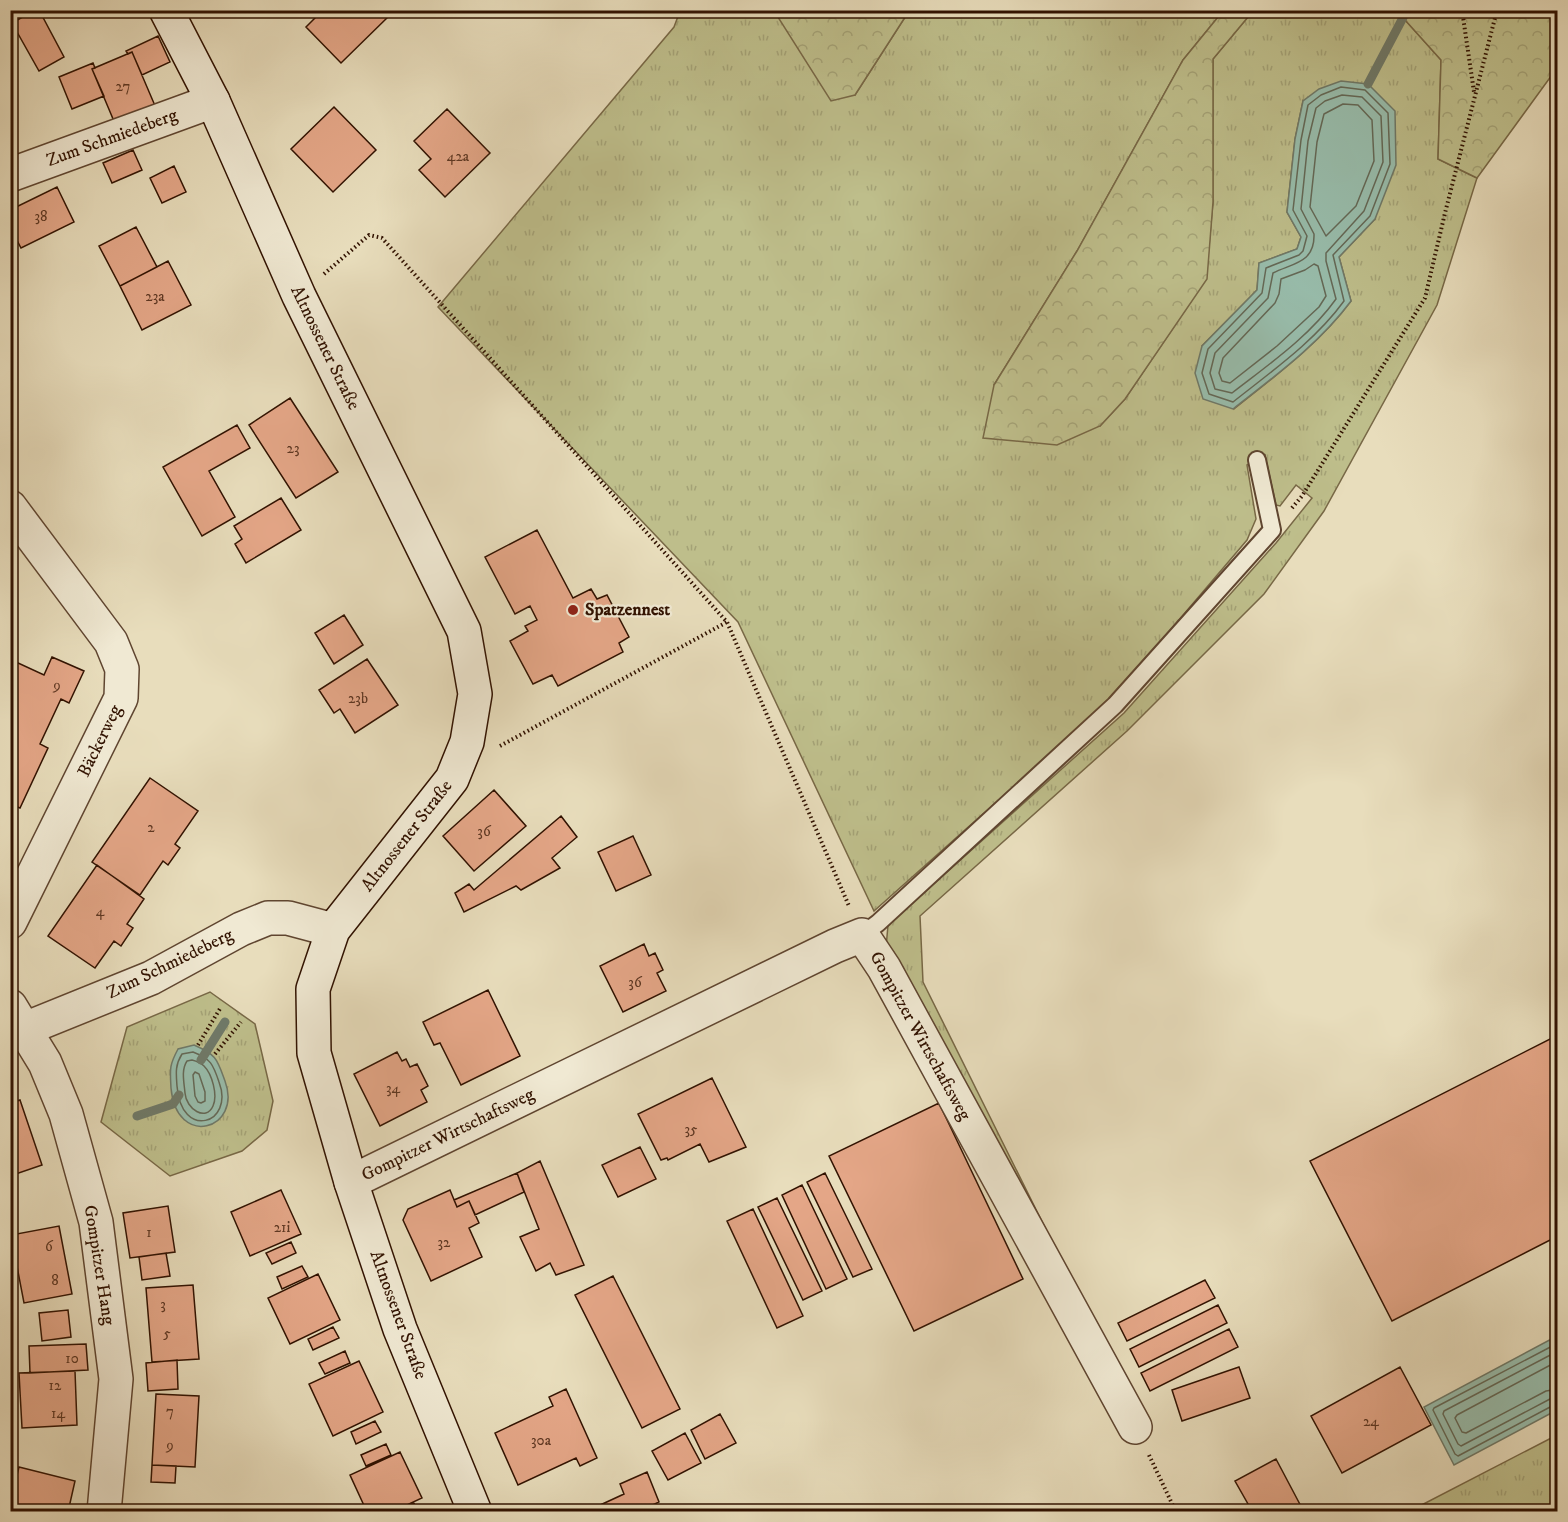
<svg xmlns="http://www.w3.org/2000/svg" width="1568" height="1522" font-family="'IM FELL DW Pica',serif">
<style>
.grass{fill:url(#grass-tufts);stroke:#786846;stroke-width:1.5;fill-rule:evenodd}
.forest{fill:url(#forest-crowns);stroke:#786846;stroke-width:1.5}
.water{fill:#98bdac;stroke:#6f7968;stroke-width:1.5}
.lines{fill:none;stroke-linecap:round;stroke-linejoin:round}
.shore{stroke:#646856;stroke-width:1.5}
.stream{stroke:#6f7968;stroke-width:9}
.building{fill:#e4a687;stroke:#311201;stroke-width:1.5}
.lane-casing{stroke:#5f4530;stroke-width:20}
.street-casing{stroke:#5f4530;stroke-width:36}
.secondary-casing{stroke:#311201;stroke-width:36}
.path{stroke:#311201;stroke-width:4;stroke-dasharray:1.5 3;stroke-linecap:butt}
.lane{stroke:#f0e9d3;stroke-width:16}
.street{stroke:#f0e9d3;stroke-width:33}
.secondary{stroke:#f0e9d3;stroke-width:33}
.poi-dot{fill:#8f2418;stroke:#f0e9d3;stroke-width:2}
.labels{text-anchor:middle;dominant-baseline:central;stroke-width:4.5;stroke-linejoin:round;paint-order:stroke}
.number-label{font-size:15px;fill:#5e3722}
.street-label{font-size:18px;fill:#311201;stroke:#f0e9d3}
.poi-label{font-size:18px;font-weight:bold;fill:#311201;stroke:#f0e9d3;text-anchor:start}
</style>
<defs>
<pattern id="grass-tufts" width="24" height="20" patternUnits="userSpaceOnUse" patternTransform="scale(1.5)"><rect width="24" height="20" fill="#bebe8b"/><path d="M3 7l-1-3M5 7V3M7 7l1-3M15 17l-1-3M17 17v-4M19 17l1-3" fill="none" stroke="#a4a276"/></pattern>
<pattern id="forest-crowns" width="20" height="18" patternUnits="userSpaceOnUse" patternTransform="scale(1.5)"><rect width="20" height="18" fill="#bebe8b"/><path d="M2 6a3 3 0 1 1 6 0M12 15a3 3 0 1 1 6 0" fill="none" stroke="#a4a276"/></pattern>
</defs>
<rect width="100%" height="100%" fill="#e8ddbc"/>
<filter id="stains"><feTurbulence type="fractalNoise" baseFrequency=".00333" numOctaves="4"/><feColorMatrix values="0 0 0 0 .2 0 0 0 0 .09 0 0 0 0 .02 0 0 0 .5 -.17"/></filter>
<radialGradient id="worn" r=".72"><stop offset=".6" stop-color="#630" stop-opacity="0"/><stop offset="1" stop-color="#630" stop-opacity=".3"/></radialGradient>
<!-- grass -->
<path class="grass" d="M680,11H778L777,14L855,95L909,11H1223L1183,60L1077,251L994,385L1100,426L1125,399L1206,279L1213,202V59L1253,11H1397L1441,60L1438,159L1477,178L1437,305L1324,511L1264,594L1127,731L920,916L923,982L1065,1268L886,948L888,925L1124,713L1276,543L1312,498L1296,485L1280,506L1276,505L1265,455L1247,465L1256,519L1247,540L1110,701L874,911L738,622L438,307L674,27ZM1303,101L1375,219L1339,257L1351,301C1319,344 1275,376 1234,409L1202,346L1257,290L1259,263L1297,249L1301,237L1287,212L1295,139Z
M210,992L255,1024L273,1101L267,1130L242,1151L170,1176L101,1122L127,1027Z
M1557,1435V1511H1410Z"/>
<!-- forest -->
<path class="forest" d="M778,10H909V11L855,95L831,101L776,14Z
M1223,11H1253L1213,59V202L1207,279L1125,399L1100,426L1057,445L983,438L994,385L1077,251L1183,60Z
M1397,11H1557V68L1477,178L1438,159L1441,60Z"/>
<!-- water -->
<path class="water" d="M1341,81L1368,84L1395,111L1396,165L1375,219L1339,257L1351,301C1319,344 1275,376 1233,409L1203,399L1195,373L1202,346L1257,290L1259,263L1297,249L1301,237L1287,212L1295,139L1303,101L1319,89Z
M194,1045C217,1055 217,1059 225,1081C243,1130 176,1149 171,1088C170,1069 169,1066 178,1049Z
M1557,1336V1410L1454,1465L1424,1407Z"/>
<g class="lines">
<!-- shore -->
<path class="shore" d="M1341,87L1365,90L1388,113L1390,164L1370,216L1333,255L1344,301C1315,341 1272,371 1233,402L1209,394L1202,373L1208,349L1262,293L1266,268L1299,255L1303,251L1307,236L1293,210L1301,140L1308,105L1321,95Z
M1342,95L1362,97L1381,116L1383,162L1364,211L1326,253V261L1336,299C1309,337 1268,365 1232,393L1215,389L1210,373L1215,353L1268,298L1273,273C1293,263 1315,263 1314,234L1301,209L1308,141L1316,108L1325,101Z
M1343,104L1358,105L1372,120L1374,161L1356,206L1326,236L1310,207L1317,142L1324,114Z
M1314,264L1318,266L1326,296L1319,307L1277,346L1230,383L1222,381L1219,373L1223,358L1275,303L1279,294L1281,279L1305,270Z
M193,1052C211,1059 213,1064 219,1082C235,1124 181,1141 177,1086C176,1073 175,1065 182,1054Z
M192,1060C196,1061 201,1063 204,1066C212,1074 218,1095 213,1106C206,1122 186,1109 185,1093C184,1082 181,1070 187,1061Z
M195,1072L199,1074L205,1092V1101L201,1103L198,1102L195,1096L193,1075Z
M1558,1343L1434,1408L1433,1410L1455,1454L1458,1456L1552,1406L1558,1405
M1558,1351L1444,1411L1443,1414L1458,1444L1461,1446L1550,1399L1558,1398
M1558,1361L1457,1415L1455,1418L1462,1432L1466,1433L1546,1391L1558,1389"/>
<!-- stream -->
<path class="stream" d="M1368,84L1407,10
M201,1060L225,1022
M137,1116L173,1104L179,1095"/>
</g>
<!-- building -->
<path class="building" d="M35,10H39L64,57L39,71L12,23Z
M323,10H385L390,15L341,63L306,27Z
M158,36L170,62L142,75L132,52L128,54L126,51Z
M132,52L156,108L116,126L92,69Z
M93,63L95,68L92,69L104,96L72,109L59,77Z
M334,107L376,150L333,192L291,149Z
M447,109L490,153L445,197L419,170L431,159L414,141Z
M133,150L142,170L112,183L103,163Z
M174,166L186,192L162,203L150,178Z
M57,187L74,222L21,248L10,227V210Z
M136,227L157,267L120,286L99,246Z
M168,261L191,305L142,330L120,286Z
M290,398L338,472L296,498L249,425Z
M237,425L250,448L209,471L235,517L202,536L163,467Z
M281,498L301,530L246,563L235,544L242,539L234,526Z
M537,530L573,598L591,589L597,599L607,595L629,637L619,643L623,652L558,686L552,675L533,684L510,641L528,631L525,626L537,620L530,606L515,614L485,557Z
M344,615L363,645L334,664L315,633Z
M52,657L84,671L69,703L61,699L40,744L48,748L20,808L10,804V674L16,662L44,675Z
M367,659L398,705L355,733L340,709L334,713L319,690Z
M150,778L198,811L175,844L180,848L168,865L163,861L140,895L92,862Z
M494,790L526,826L474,871L443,836Z
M561,816L577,837L552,858L560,868L521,890L516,886L464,912L455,893L469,884L474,890Z
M633,836L651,875L616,891L598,852Z
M97,865L144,899L127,924L133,928L121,946L114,941L95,968L48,936Z
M644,944L649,956L655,953L663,970L657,973L666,991L623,1012L600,966Z
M488,990L520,1056L461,1085L440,1043L434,1045L423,1022Z
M1558,1035V1236L1392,1321L1310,1161Z
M397,1052L402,1061L406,1059L410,1067L417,1064L428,1086L421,1090L427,1102L380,1126L354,1074Z
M712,1078L746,1147L709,1162L700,1144L668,1160L667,1158L661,1160L638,1114Z
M20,1100L42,1165L10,1176V1103Z
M939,1103L1023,1279L914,1331L829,1156Z
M640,1147L656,1179L618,1197L602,1165Z
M540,1161L584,1265L556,1275L550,1263L536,1271L520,1237L539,1229L517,1173Z
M517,1173L524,1192L475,1215L469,1201L457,1207L454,1200Z
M825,1173L872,1269L853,1277L807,1182Z
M802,1185L847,1279L826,1289L782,1195Z
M281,1190L301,1234L250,1256L231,1212Z
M450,1190L457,1207L469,1201L479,1223L469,1228L482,1257L431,1281L403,1220L408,1209Z
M777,1198L822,1291L803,1300L758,1207Z
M168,1206L175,1252L130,1258L123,1213Z
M753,1209L803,1316L777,1328L727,1221Z
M59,1226L72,1294L24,1303L11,1235Z
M291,1242L296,1253L272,1264L266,1253Z
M166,1253L170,1276L142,1280L139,1257Z
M302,1266L308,1277L282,1289L277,1277Z
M318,1274L340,1320L290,1344L268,1298Z
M613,1276L680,1409L642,1428L575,1295Z
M1205,1280L1215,1298L1127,1341L1118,1323Z
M193,1285L199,1359L152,1362L146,1288Z
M1218,1305L1227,1323L1139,1367L1130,1349Z
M68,1310L71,1337L42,1341L39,1313Z
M333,1327L339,1338L313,1350L308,1339Z
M1229,1329L1238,1347L1150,1391L1141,1373Z
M86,1344L88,1370L30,1373L29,1346Z
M345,1351L350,1363L325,1374L319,1363Z
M177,1360L178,1389L148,1391L146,1363Z
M359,1361L383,1412L333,1436L309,1384Z
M1239,1367L1250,1398L1182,1421L1172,1390Z
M1400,1367L1431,1425L1342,1473L1311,1416Z
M75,1371L77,1425L22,1428L19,1373Z
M566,1389L597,1458L580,1466L576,1458L518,1485L495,1433L553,1406L549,1397Z
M156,1394L199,1396L195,1467L152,1465Z
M720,1414L736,1443L705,1459L691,1430Z
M375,1421L381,1432L356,1444L351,1432Z
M685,1433L701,1463L668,1480L652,1451Z
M386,1444L391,1455L366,1466L361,1455Z
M400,1452L422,1498L392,1512H367L350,1475Z
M1276,1459L1304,1512H1235L1248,1504L1235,1481Z
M152,1465L176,1466L175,1483L151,1482Z
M19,1467L75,1481L68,1512H10V1503Z
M647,1472L659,1502L638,1512H585L624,1494L620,1484Z
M414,1503L418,1512H395Z"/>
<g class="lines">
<defs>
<path id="lane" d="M862,935L878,923L1115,705L1272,530L1257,460"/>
<path id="street" d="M10,175L213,101
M10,507L111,642L122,669L121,698L10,922
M10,1006L45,1063L66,1114L96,1222L116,1379L104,1512
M10,1035L151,978L241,929L268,918H288L333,930
M351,1182L835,946L862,935L884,968L1135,1427"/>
<path id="secondary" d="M166,10L213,101L299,296L464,631L475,694L467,742L452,779L333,930L313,989L314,1053L351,1182L400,1329L475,1512"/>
</defs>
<!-- lane casing -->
<use href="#lane" class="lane-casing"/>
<!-- street casing -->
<use href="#street" class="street-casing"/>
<!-- secondary casing -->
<use href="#secondary" class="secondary-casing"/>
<!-- path -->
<path class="path" d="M1462,10L1474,92
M324,274L369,235L382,238L727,622L849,906
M1292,508L1302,496L1425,298L1445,213L1497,10
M500,746L727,622
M198,1045L221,1007
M215,1054L241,1022
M1149,1455L1176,1512"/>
<!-- lane -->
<use href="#lane" class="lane"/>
<!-- street -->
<use href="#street" class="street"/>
<!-- secondary -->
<use href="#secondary" class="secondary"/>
</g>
<!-- markers -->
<circle class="poi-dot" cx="573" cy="610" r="6"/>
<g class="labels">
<!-- number labels -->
<g class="number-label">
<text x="123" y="86">27</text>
<text x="458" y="156">42a</text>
<text x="41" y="216">38</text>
<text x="155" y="296">23a</text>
<text x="293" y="448">23</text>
<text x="57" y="685">9</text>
<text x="358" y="698">23b</text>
<text x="151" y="827">2</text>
<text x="484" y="831">36</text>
<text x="100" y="911">4</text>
<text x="635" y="982">36</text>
<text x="393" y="1088">34</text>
<text x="691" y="1129">35</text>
<text x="282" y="1227">21i</text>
<text x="149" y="1232">1</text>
<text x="444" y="1242">32</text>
<text x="49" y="1246">6</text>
<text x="55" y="1280">8</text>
<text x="163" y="1304">3</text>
<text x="167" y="1333">5</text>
<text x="72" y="1358">10</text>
<text x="55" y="1385">12</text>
<text x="170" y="1411">7</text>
<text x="58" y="1413">14</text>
<text x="1371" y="1421">24</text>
<text x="541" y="1440">30a</text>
<text x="170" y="1445">9</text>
</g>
<!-- street labels -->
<g class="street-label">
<text transform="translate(112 138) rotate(-20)">Zum Schmiedeberg</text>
<text transform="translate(325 348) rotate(64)">Altnossener Straße</text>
<text transform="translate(100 741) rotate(-64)">Bäckerweg</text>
<text transform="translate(407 836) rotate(-52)">Altnossener Straße</text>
<text transform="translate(170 964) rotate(-26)">Zum Schmiedeberg</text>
<text transform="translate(920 1036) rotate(61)">Gompitzer Wirtschaftsweg</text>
<text transform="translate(448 1135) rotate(-26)">Gompitzer Wirtschaftsweg</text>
<text transform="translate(99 1265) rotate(81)">Gompitzer Hang</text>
<text transform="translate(398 1315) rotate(70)">Altnossener Straße</text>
</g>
<!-- poi labels -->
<g class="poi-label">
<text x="585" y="610">Spatzennest</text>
</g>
</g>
<!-- margin -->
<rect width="1568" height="1522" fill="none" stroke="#e8ddbc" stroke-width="36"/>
<rect x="12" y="12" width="1544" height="1498" fill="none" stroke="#311201" stroke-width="3"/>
<rect x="18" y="18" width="1532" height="1486" fill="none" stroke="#311201" stroke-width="1.5"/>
<rect width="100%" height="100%" filter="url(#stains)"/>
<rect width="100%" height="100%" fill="url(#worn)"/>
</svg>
